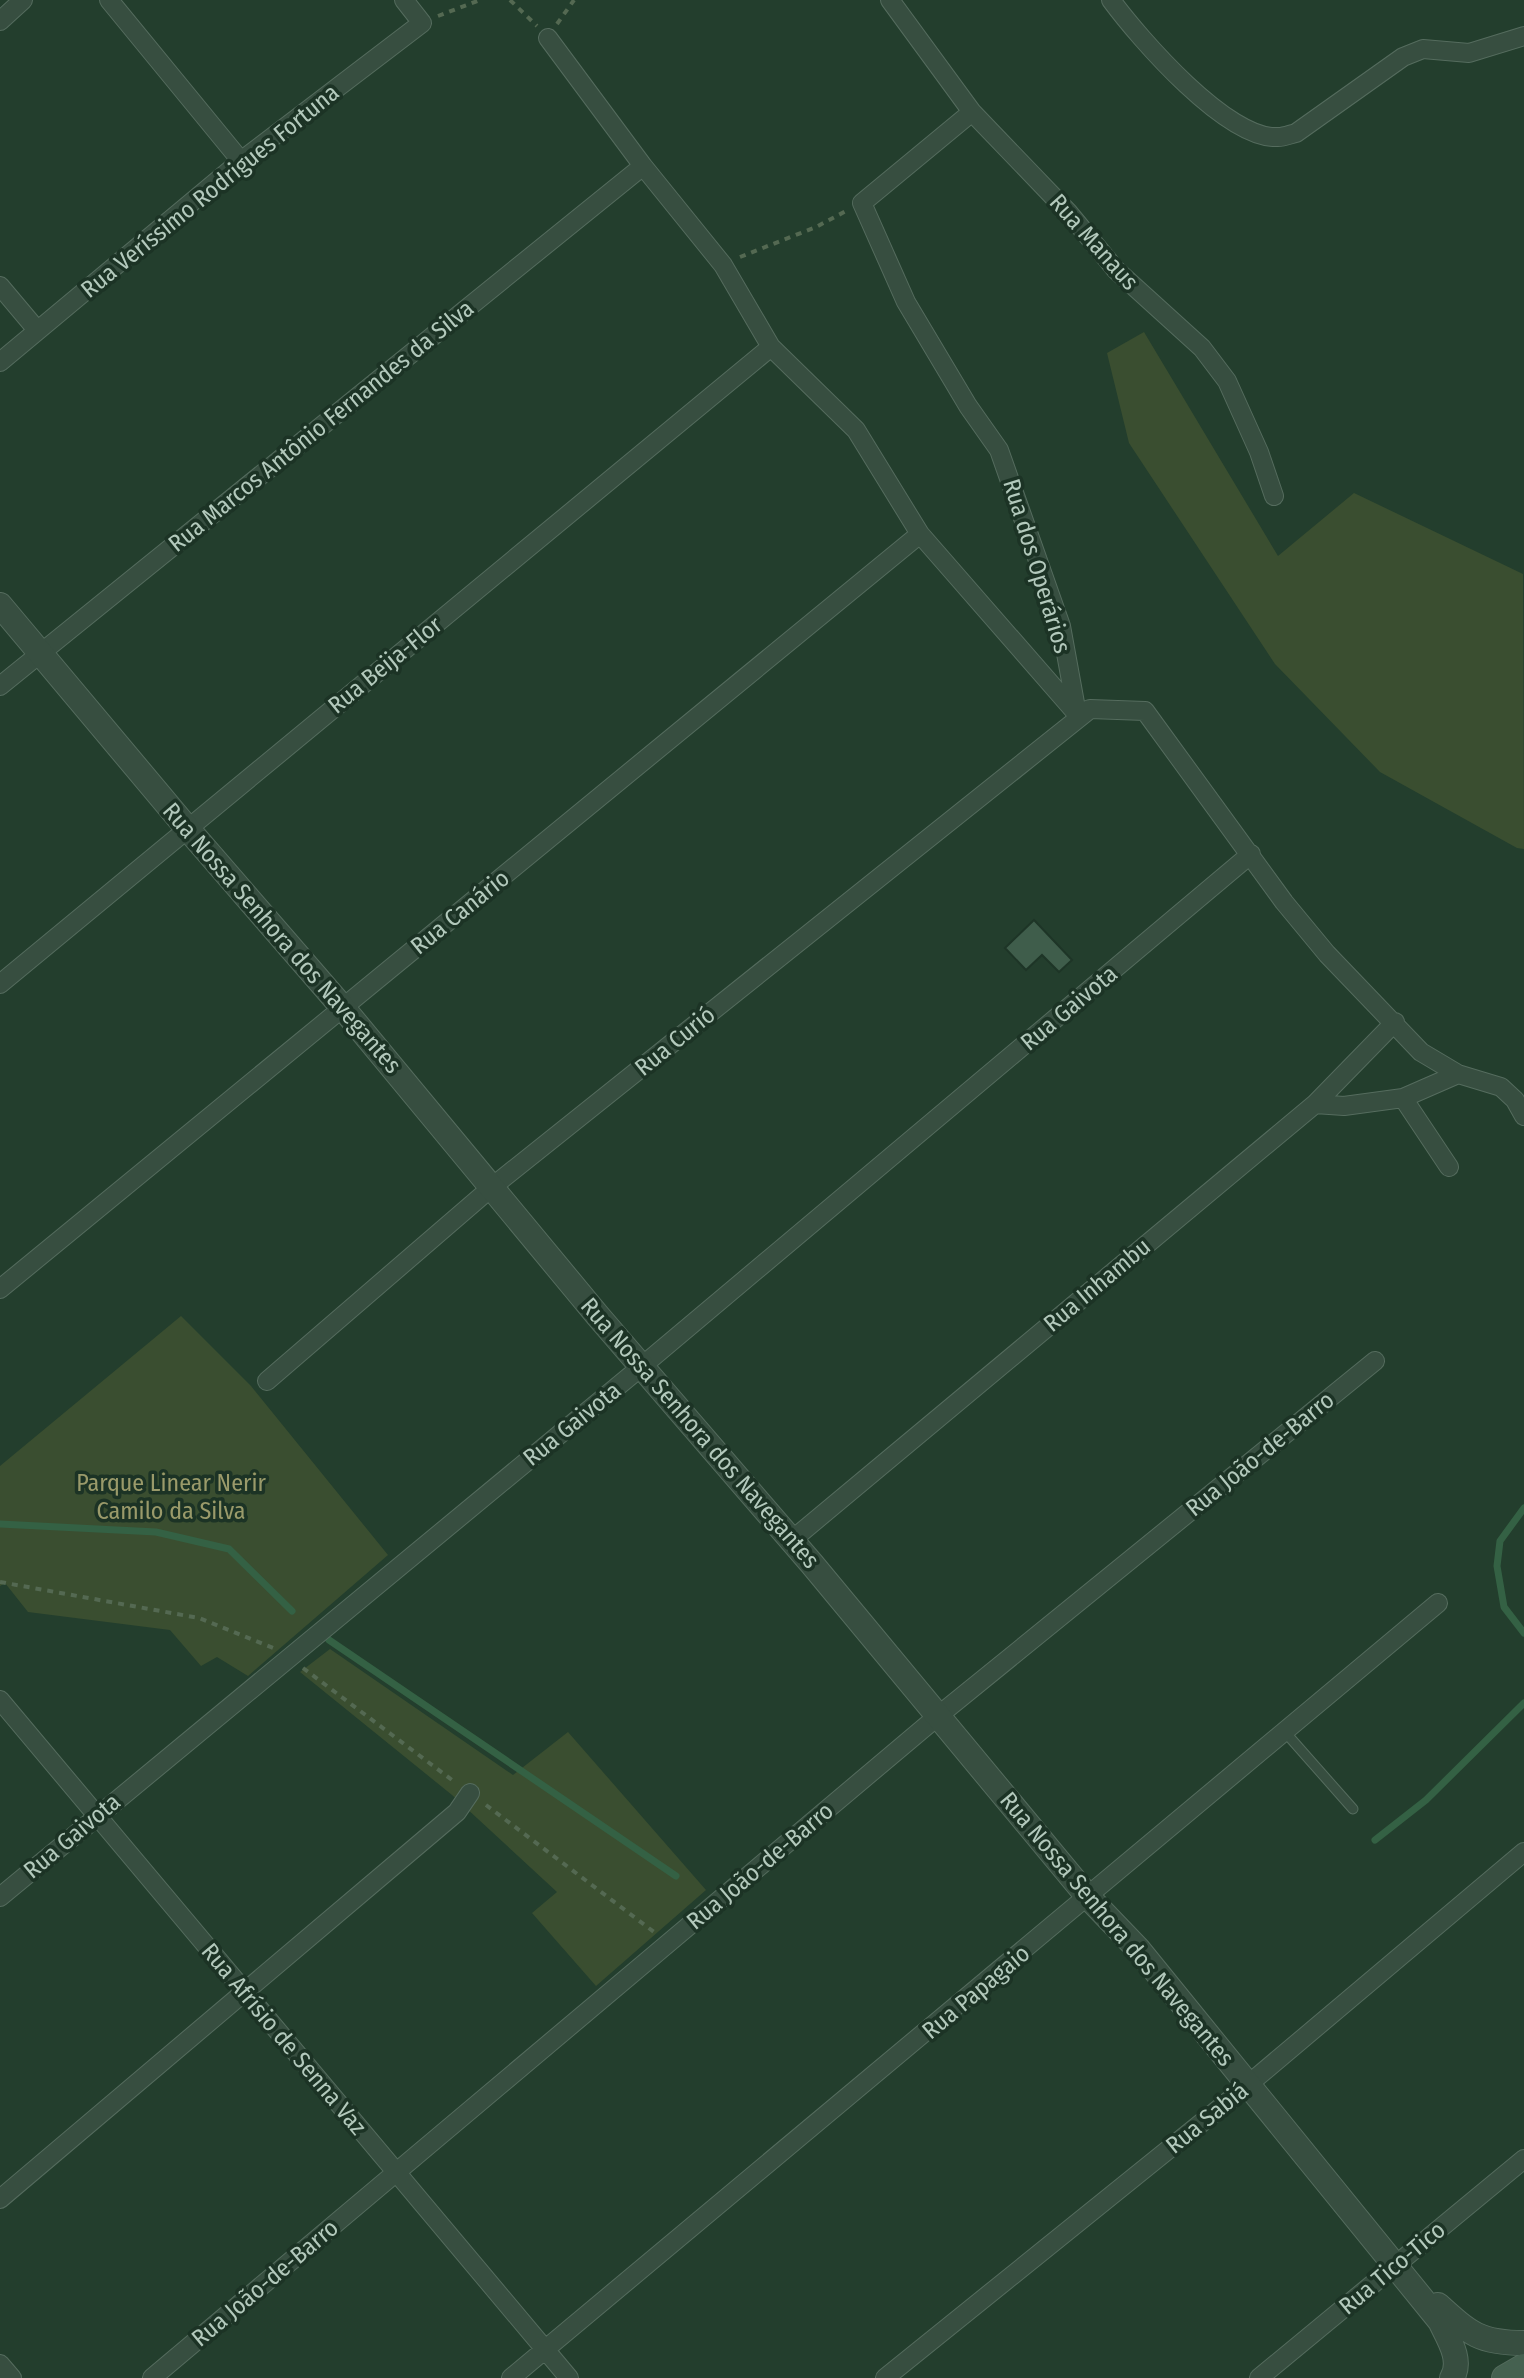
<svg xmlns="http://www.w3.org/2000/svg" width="1524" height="2378" font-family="'Fira Sans Condensed',sans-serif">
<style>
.green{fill:#3a4e30}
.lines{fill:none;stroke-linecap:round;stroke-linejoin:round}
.stream{stroke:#346144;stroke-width:7}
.building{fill:#3f5d4b;stroke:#1e3527;stroke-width:2}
.service-casing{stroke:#556c5e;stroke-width:11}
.minor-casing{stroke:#556c5e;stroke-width:20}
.tertiary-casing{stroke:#556c5e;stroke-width:26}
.secondary-casing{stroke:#556c5e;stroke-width:28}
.path{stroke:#546952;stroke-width:4;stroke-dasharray:6 6;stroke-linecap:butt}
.service{stroke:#374e40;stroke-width:9}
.minor{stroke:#374e40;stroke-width:18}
.tertiary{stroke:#374e40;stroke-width:24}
.secondary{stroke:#456150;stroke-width:26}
.labels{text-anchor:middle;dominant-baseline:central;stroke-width:7;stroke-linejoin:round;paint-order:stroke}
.street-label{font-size:24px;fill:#b3c9bc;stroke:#1c3325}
.park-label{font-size:24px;fill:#9a9a6a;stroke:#1c3325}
</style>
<rect width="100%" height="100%" fill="#233e2d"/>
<!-- green -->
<path class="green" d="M1144,332L1278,556L1354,493L1523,574L1524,849L1517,848L1380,772L1275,664L1129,443L1107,353Z
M181,1316L251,1386L388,1555L248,1676L217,1657L201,1666L170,1630L28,1612L5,1583L0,1586V1466Z
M330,1649L513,1775L568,1732L706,1890L596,1986L532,1913L557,1892L452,1795L300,1672Z"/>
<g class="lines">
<!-- stream -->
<path class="stream" d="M1524,1508L1500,1541L1497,1566L1504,1607L1524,1633
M0,1524L156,1532L229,1549L292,1611
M329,1640L676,1876
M1375,1840L1426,1800L1524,1703"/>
</g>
<!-- building -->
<path class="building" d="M1034,920L1072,960L1059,972L1042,955L1026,970L1005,948Z"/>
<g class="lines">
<defs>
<path id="service" d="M1285,1732L1353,1809"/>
<path id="minor" d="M109,0L241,161
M890,0L972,112L1068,212L1116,270L1202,348L1227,381L1259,452L1274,496
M1111,0C1139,38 1228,141 1278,137C1284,137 1291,134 1296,133L1403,57L1423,49L1469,53L1524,36
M0,21L23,0
M548,38L643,166L723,265L771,347L856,430L920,534L1077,714
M972,112L862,203L906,302L968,406L999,450L1061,626L1077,714L1090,709L1145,711L1284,902L1327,954L1421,1052L1458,1074L1501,1087L1515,1100L1524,1116
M0,286L37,330
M0,362L241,161L422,23L404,0
M0,686L643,166
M0,984L771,347
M1403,1098L1449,1167
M1315,1104L1344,1106L1403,1098L1458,1074
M0,1289L920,534
M267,1381L492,1187L1089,710
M792,1540L1315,1104L1395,1022
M0,1700L569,2378
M0,1897L641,1367L1251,854
M0,2199L457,1812L470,1793
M0,2364L12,2378
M152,2378L938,1716L1375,1361
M511,2378L1438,1603
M885,2378L1231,2099L1524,1852
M1259,2378L1524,2159"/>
<path id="tertiary" d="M0,605L187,828L343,1008L598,1316L812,1564L1089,1898L1138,1949L1440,2321C1448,2338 1463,2360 1452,2378
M1438,2305C1470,2334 1480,2343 1524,2343"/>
<path id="secondary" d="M1505,2378L1524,2367"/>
</defs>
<!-- service casing -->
<use href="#service" class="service-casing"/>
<!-- minor casing -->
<use href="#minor" class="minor-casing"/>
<!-- tertiary casing -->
<use href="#tertiary" class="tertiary-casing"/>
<!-- secondary casing -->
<use href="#secondary" class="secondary-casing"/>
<!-- path -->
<path class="path" d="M510,0L537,26
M438,16L480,0
M557,24L574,0
M740,257L816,227L846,211
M0,1582L199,1618L273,1648
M303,1668L456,1783
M486,1805L654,1932"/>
<!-- service -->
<use href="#service" class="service"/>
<!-- minor -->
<use href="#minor" class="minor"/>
<!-- tertiary -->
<use href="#tertiary" class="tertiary"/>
<!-- secondary -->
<use href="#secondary" class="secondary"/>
</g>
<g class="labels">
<!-- street labels -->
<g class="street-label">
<text transform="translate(210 191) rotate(-39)">Rua Veríssimo Rodrigues Fortuna</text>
<text transform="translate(1094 242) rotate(48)">Rua Manaus</text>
<text transform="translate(321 426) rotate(-39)">Rua Marcos Antônio Fernandes da Silva</text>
<text transform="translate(1037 566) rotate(73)">Rua dos Operários</text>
<text transform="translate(385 665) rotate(-39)">Rua Beija-Flor</text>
<text transform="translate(460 912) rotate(-39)">Rua Canário</text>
<text transform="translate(282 938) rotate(49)">Rua Nossa Senhora dos Navegantes</text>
<text transform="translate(1069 1008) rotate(-40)">Rua Gaivota</text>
<text transform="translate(675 1041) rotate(-39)">Rua Curió</text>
<text transform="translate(1097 1285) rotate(-40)">Rua Inhambu</text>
<text transform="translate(572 1424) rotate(-39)">Rua Gaivota</text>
<text transform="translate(700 1433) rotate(49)">Rua Nossa Senhora dos Navegantes</text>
<text transform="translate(1260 1454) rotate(-39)">Rua João-de-Barro</text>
<text transform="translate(72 1836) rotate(-40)">Rua Gaivota</text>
<text transform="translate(760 1866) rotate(-40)">Rua João-de-Barro</text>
<text transform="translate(1117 1929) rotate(50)">Rua Nossa Senhora dos Navegantes</text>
<text transform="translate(976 1992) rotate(-40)">Rua Papagaio</text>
<text transform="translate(284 2039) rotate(50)">Rua Afrísio de Senna Vaz</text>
<text transform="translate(1207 2118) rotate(-39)">Rua Sabiá</text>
<text transform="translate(1392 2268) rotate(-40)">Rua Tico-Tico</text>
<text transform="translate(265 2283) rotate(-40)">Rua João-de-Barro</text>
</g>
<!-- park labels -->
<g class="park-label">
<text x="171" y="1483">Parque Linear Nerir<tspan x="171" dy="28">Camilo da Silva</tspan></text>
</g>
</g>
</svg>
